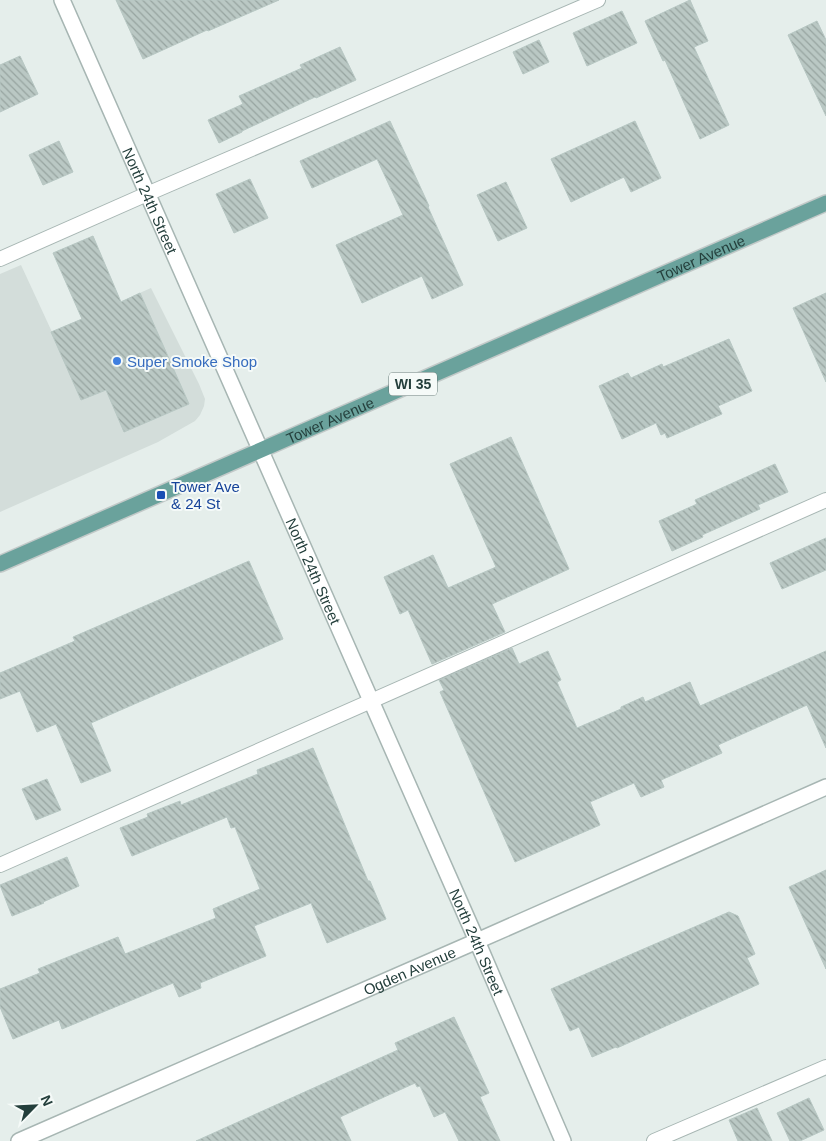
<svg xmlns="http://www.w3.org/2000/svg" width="826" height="1141" font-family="Arial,sans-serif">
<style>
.built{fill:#d3ddda}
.building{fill:url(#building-back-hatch);stroke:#b7c7c3}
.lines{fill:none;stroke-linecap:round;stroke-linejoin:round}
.lane-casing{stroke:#a7b6b3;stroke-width:16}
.street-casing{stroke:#a7b6b3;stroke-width:18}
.primary-casing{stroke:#c2c9c8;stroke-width:18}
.lane{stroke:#fff;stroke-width:14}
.street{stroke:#fff;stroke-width:15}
.primary{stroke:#6aa29c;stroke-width:15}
.shop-dot{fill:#3f7fe0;stroke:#f5faf8;stroke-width:2}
.transit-dot{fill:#1a4fb4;stroke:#f5faf8;stroke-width:2}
.labels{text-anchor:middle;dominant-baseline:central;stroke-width:4;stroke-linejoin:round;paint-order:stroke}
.shield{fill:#f5faf8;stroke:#637774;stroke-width:1}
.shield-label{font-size:14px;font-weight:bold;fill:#243f3c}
.street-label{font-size:15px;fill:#243f3c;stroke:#f5faf8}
.shop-label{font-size:15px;fill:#366cbe;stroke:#f5faf8;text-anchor:start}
.transit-label{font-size:15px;fill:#164399;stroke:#f5faf8;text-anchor:start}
</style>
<defs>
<pattern id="building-back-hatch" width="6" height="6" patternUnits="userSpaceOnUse" patternTransform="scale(1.25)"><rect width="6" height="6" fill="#bac8c4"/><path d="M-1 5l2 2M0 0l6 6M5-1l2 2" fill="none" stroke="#97a4a0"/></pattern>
</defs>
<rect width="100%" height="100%" fill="#e5eeeb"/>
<!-- built -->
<path class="built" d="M21,265L52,332L151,288L199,384L205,399L204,406L200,415L195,421L158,442L0,512V274Z"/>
<!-- building -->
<path class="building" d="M116,0H279L208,31L207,30L143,59Z
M690,0L708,41L694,47L729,125L700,139L665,60L663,61L645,21Z
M622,11L637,43L587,66L573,33Z
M817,21L826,40V116L788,35Z
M539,40L549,62L523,74L513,52Z
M340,47L356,80L316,98L315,97L242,131V132L219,143L208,120L243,104L239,96L302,68L300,65Z
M20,56L38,94L0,112V65Z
M390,121L429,206L428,207L463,285L432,299L422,276L362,303L336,245L403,215L377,159L312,188L300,161Z
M635,121L661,178L631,192L624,177L571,202L551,159Z
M59,141L73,172L43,185L29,155Z
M250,179L268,218L234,233L216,194Z
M506,182L527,228L498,241L477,195Z
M93,236L121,302L140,293L189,404L124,432L106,390L81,400L51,332L82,319L53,253Z
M826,293V382L793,308Z
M729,339L752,391L718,406L722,414L667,438L665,433L661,435L656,423L622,439L599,386L628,373L631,378L662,364L663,367Z
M511,437L569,569L492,604L505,632L432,664L408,610L400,614L384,577L433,555L448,588L496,567L450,464Z
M775,464L788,492L758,505L760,509L702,535L703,537L672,551L659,521L697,504L695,500Z
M826,538V570L782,589L770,563Z
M249,561L283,639L91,723L111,771L81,783L56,724L37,732L20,691L0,699V673L75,641L73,637Z
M512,648L519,664L548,651L561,680L557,682L577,728L621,709V707L643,697L645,702L690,682L700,706L826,651V748L807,705L718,745L722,753L661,780L664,787L641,797L634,783L590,802L600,825L515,862L440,692L444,690L439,680Z
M313,748L368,881H370L386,919L327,943L311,903L254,926L266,956L200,983L201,988L179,997L173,983L62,1029L59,1020L13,1039L0,1007V989L40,973L38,969L118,937L125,954L216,918L213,909L260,889L235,827L231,828L227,817L132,856L120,828L148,817L147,814L180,801L181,805L258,774L257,770Z
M47,779L61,810L36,820L22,789Z
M67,857L79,886L43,902L44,903L12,916L0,885Z
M826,870V969L789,887Z
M729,912L738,916L755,954L747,958L759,984L617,1048L616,1047L592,1057L579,1027L570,1031L551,989Z
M454,1017L489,1093L480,1097L500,1141H459L445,1112L434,1117L420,1086L417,1087L415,1083L340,1117L351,1141H196L398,1050L395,1043Z
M809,1098L824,1130L800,1141H790L777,1113Z
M757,1108L772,1141H738L729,1120Z"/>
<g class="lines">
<defs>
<path id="lane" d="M0,259L147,194L598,0
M0,865L826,500
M654,1141L826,1067"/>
<g id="street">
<path id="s1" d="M62,0L477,941L563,1141"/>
<path id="s2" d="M19,1141L477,941L826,787"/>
</g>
<g id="primary">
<path id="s3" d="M0,564L826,203"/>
</g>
</defs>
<!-- lane casing -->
<use href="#lane" class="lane-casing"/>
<!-- street casing -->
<use href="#street" class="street-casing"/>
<!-- primary casing -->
<use href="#primary" class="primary-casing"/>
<!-- lane -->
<use href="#lane" class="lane"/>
<!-- street -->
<use href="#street" class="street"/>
<!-- primary -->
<use href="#primary" class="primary"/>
</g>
<!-- markers -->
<circle class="shop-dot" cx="117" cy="361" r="5"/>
<rect class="transit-dot" x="156" y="490" width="10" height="10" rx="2.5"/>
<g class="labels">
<!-- shield labels -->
<rect class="shield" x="389" y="372.5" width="48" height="23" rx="4"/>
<g class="shield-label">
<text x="413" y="384">WI 35</text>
</g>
<!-- street labels -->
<g class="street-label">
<text stroke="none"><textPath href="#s1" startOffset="219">North 24th Street</textPath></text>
<text stroke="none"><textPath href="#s3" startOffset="765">Tower Avenue</textPath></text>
<text stroke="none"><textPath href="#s3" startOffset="360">Tower Avenue</textPath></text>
<text stroke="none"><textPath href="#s1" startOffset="624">North 24th Street</textPath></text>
<text stroke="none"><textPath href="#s1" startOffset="1029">North 24th Street</textPath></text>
<text stroke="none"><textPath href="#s2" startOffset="426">Ogden Avenue</textPath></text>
</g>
<!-- shop labels -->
<g class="shop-label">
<text x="127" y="361">Super Smoke Shop</text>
</g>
<!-- transit labels -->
<g class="transit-label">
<text x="171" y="486">Tower Ave<tspan x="171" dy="17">&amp; 24 St</tspan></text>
</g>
</g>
<!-- north arrow -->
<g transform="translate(35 1106) rotate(66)" stroke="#f5faf8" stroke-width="4" paint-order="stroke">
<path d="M0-4L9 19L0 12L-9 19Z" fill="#243f3c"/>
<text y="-8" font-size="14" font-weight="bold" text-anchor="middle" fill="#243f3c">N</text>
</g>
</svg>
